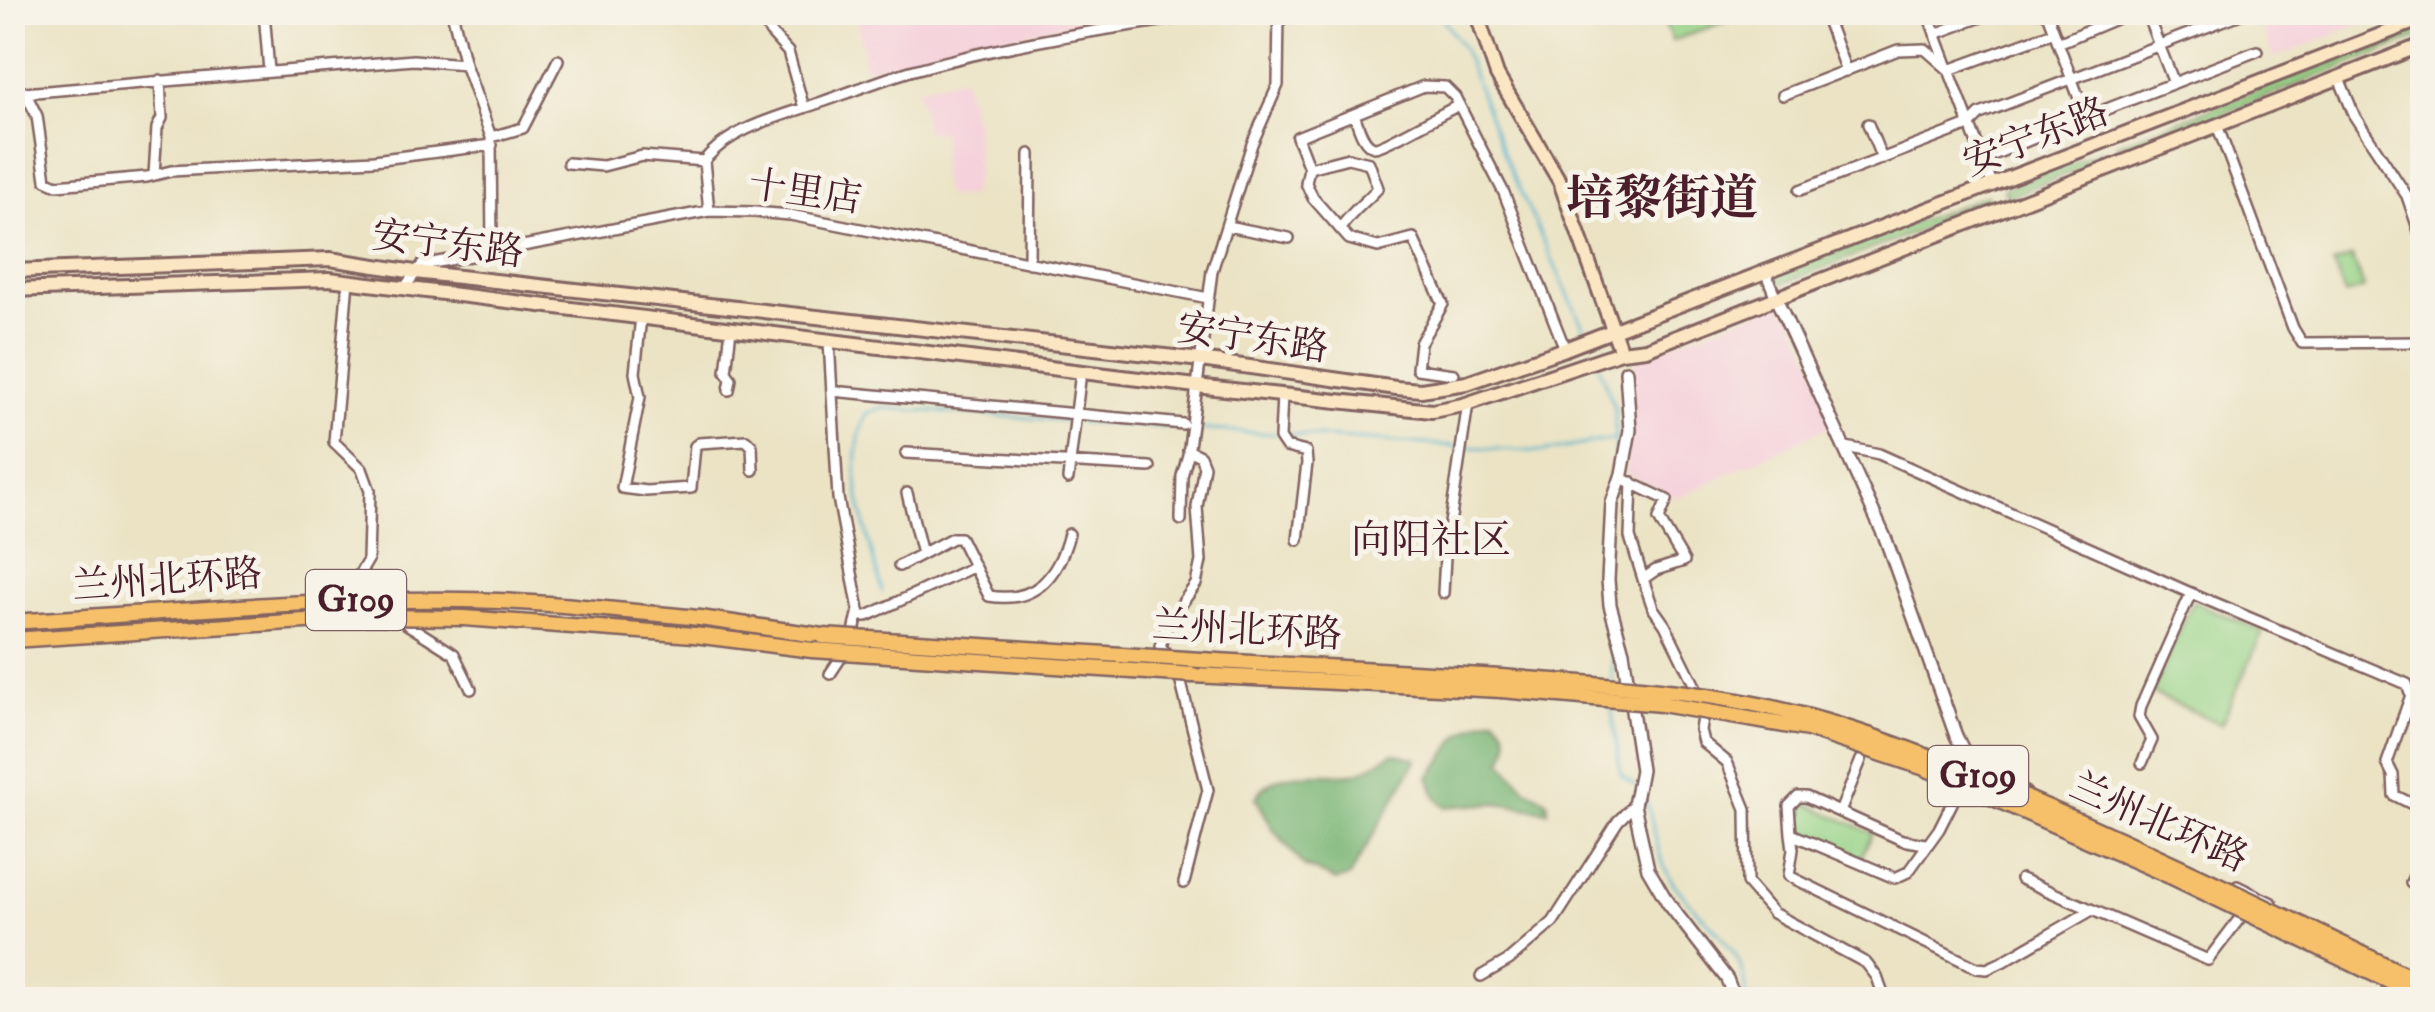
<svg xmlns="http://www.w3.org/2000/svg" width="2435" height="1012" font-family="'IM FELL Double Pica','Noto Serif SC',serif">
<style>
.built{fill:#f5cfda}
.green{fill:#97d387;stroke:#707959;stroke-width:2.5}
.forest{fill:#79b574;stroke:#626a50;stroke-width:2.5}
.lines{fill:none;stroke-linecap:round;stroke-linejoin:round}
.stream{stroke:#4db1cc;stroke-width:2.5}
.minor-casing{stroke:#826461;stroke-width:14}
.tertiary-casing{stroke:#826461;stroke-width:16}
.secondary-casing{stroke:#826461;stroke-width:18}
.trunk-casing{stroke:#826461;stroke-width:19}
.minor{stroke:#fff;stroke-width:9}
.tertiary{stroke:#fff;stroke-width:11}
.secondary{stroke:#fbe6c4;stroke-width:12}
.trunk{stroke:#f6c06b;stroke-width:14}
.trunk-bridge-casing{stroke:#826461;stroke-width:19;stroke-linecap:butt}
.trunk-bridge{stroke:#f6c06b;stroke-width:14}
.labels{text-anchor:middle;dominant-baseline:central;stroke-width:10;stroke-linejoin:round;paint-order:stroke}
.shield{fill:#f7f3e8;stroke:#7e5f64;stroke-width:2.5}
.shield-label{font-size:35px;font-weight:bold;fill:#4a1f2b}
.street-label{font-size:38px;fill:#4a1f2b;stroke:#f7f3e8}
.neighbourhood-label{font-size:40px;fill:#4a1f2b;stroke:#f7f3e8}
.district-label{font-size:48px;font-weight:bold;fill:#4a1f2b;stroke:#f7f3e8}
</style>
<rect width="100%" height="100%" fill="#f7f3e8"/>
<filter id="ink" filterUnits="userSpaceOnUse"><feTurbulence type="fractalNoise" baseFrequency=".01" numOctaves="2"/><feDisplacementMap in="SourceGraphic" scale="20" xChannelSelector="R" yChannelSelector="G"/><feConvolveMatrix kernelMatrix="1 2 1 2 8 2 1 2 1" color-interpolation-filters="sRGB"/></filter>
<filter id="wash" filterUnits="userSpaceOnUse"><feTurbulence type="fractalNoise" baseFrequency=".0048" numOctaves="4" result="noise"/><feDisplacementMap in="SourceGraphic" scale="40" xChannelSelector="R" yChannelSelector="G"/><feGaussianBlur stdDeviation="2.25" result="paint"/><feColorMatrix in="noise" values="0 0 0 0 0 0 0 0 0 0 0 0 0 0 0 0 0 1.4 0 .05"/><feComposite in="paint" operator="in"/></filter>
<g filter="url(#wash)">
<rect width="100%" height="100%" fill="#ebe3c4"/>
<!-- built -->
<path class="built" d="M857,12H1119V13L865,69Z
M2256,13H2388L2274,58Z
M963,77L975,123L977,174L970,196L946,197L941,179L942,131L926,132L918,88Z
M1787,301L1838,422L1677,498L1626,474L1635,357Z"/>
<!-- green -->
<path class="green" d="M1661,13H1723L1727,21L1672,41Z
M2422,27V36L2121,153L2117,145Z
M2102,151L2105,159L2007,197L2004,189Z
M1987,195L1990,203L1778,285L1774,277Z
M2352,257L2364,288L2345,295L2333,264Z
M2193,601L2263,632L2221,724L2152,693Z
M1801,801L1873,833L1861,858L1796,828L1791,820L1793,807Z"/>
<!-- forest -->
<path class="forest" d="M1495,717C1509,731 1513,744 1502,761L1525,788L1547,800L1548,811L1497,803L1446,807L1437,799L1429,777C1457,744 1450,732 1495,717Z
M1393,753L1417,759L1349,877L1336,881L1304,866L1273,829L1256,798C1277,761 1325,780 1358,772C1369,769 1382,759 1393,753Z"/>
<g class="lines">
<!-- stream -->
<path class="stream" d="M1438,12L1463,49L1509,167L1587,335
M1599,366L1615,410V463L1602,506L1597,582L1602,617L1613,656L1612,682
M1079,422L1275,434
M1283,434L1542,452L1613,439
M882,592C869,536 841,469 867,413L882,408L1071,421
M1611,705L1621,775L1634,785
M1640,790C1655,812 1653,850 1670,878C1696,919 1751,947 1746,1000"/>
</g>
</g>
<g filter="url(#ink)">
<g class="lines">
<defs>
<path id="minor" d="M264,12L269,71
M452,12L465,64L491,137L492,251
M762,12L770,32L788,52L804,108
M1824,12L1846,71
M1927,12L1993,186
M2146,12L2174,83
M1935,34L1995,12
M2058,43L2132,12
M2339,78L2355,117L2407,196L2422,240
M25,92L37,116L46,180L57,185L147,177L171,171L374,160L492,145
M12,94L413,60L465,64
M1783,95L1898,50L1925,49L1949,70L2054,32
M1354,114C1358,124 1362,144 1374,147C1382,148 1446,111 1459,105
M2086,117L2257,51
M1868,124L1882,159
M2217,125L2293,328L2302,343L2422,342
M491,137L523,128L558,60
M1983,159L2086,117L2048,16L2043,12
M568,163L603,166L642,156L704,161
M1309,168L1348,158L1369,163L1378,188C1364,204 1353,209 1340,229
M154,175L157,128L162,118L160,80
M1800,190L1969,125L1980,114L2243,13
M709,211L704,161C730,128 781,116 819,103C851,92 882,79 914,70C1014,42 1121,26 1224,12
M1227,226L1289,238
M1029,263L1030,154
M1765,271L1776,298
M348,281L334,442L362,469L370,491L368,560L352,587L354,597L388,614
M404,288L422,265L709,211L754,212L790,215L1208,298
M641,317L635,373L640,397L622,488L646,491L691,488L695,446L699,443L746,440L752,446L753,470
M829,341L838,498L859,610L852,641L830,674
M1454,374L1417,369L1420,343L1443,304L1413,238L1378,247L1349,239L1313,198L1306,183L1309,168L1297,137L1424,86L1445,87L1455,97L1504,193L1565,349
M729,390L731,379L726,372L731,329
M832,391L1183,424
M1282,395L1280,438L1286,447L1306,452L1307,463L1298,540
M1846,447L1879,454L2186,591L2407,684L2411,695L2387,763L2393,775L2394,795L2422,809
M906,453L1150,467
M1621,478L1667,500L1659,519L1684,561L1656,570L1643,579L1653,608L1665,625L1694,684L1703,712L1700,730L1703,742L1727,762L1746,809L1747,883L1773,913L1866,963L1877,977L1885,1000
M1068,479L1081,372
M1632,482L1630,537L1643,579
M907,493L922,554
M1181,520L1182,476L1188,455L1212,271L1252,144L1278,85L1279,12
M899,566L952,538H960L989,596C1036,604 1058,576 1069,534
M1443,593L1445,557L1468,403
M858,616H867L973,567
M402,621L454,654L471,689
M1170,658L1160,646L1168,623L1196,584L1201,561L1197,507L1204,466L1200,456L1188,450
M1178,671L1208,790L1184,883
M2142,763L2152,740L2139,717L2141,706L2191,593
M1840,812L1861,760
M1791,834L1793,849L1789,876L1977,968L1987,969L2002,962L2092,910
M1925,844L1902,840L1806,797H1798L1789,806L1791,834L1895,878L1908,872L1939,829L1957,793L1965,754L1988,763L2026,793
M2021,879L2208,960L2246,910
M2411,883L2422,856
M2237,886L2272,903
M1481,976L1509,960L1553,922L1618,821L1634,805"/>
<path id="tertiary" d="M1776,298L1886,540L1956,736L1965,754
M1626,371L1630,430L1622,474L1612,503L1608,580L1610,605L1623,652L1641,770L1634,805L1648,869L1668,903L1727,979L1735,1000"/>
<path id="secondary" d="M1476,12L1497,75L1560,182L1621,352
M12,271L330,259L415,272L1201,360L1396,388L1421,390L1467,383L1565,349L2422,19
M12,290L329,279L1196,386L1432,411L1463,405L1621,352L1646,349L2422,45"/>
<path id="trunk" d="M700,618L823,636
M694,635L812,650
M1201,660L1501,677
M1193,675L1501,690"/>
</defs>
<!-- minor casing -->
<use href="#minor" class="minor-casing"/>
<!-- tertiary casing -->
<use href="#tertiary" class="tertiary-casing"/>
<!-- secondary casing -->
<use href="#secondary" class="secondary-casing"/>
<!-- trunk casing -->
<use href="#trunk" class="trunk-casing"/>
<!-- minor -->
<use href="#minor" class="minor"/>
<!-- tertiary -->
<use href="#tertiary" class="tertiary"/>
<!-- secondary -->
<use href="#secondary" class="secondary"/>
<!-- trunk -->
<use href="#trunk" class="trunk"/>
<defs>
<path id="trunk-bridge" d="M12,622C163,613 313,598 463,600C542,601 621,611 700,618
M823,636L1201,660
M12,640L368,617L464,618L694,635
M812,650L1193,675
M1501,677C1603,685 1710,689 1809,717C1901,742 1985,780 2072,818C2190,870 2306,926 2422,983
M1501,690L1661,704L1808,729L1925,768L2170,876L2422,997"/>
</defs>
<!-- trunk-bridge casing -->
<use href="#trunk-bridge" class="trunk-bridge-casing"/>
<!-- trunk-bridge -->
<use href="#trunk-bridge" class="trunk-bridge"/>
</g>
</g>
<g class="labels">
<!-- shield labels -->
<g class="shield">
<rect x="306" y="570" width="100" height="60" rx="8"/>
<rect x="1928" y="746" width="100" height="60" rx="8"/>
</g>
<g class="shield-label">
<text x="356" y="600">G109</text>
<text x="1978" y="776">G109</text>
</g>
<!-- street labels -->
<g class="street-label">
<text transform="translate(2036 137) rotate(-21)">安宁东路</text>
<text transform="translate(805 192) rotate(8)">十里店</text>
<text transform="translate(448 244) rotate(7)">安宁东路</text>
<text transform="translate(1253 338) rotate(8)">安宁东路</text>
<text transform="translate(167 580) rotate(-4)">兰州北环路</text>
<text transform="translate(1247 630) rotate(3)">兰州北环路</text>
<text transform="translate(2159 822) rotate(24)">兰州北环路</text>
</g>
<!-- neighbourhood labels -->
<g class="neighbourhood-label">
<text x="1431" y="540">向阳社区</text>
</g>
<!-- district labels -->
<g class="district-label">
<text x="1662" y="199">培黎街道</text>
</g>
</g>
<!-- margin -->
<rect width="2435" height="1012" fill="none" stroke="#f7f3e8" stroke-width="50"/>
</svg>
